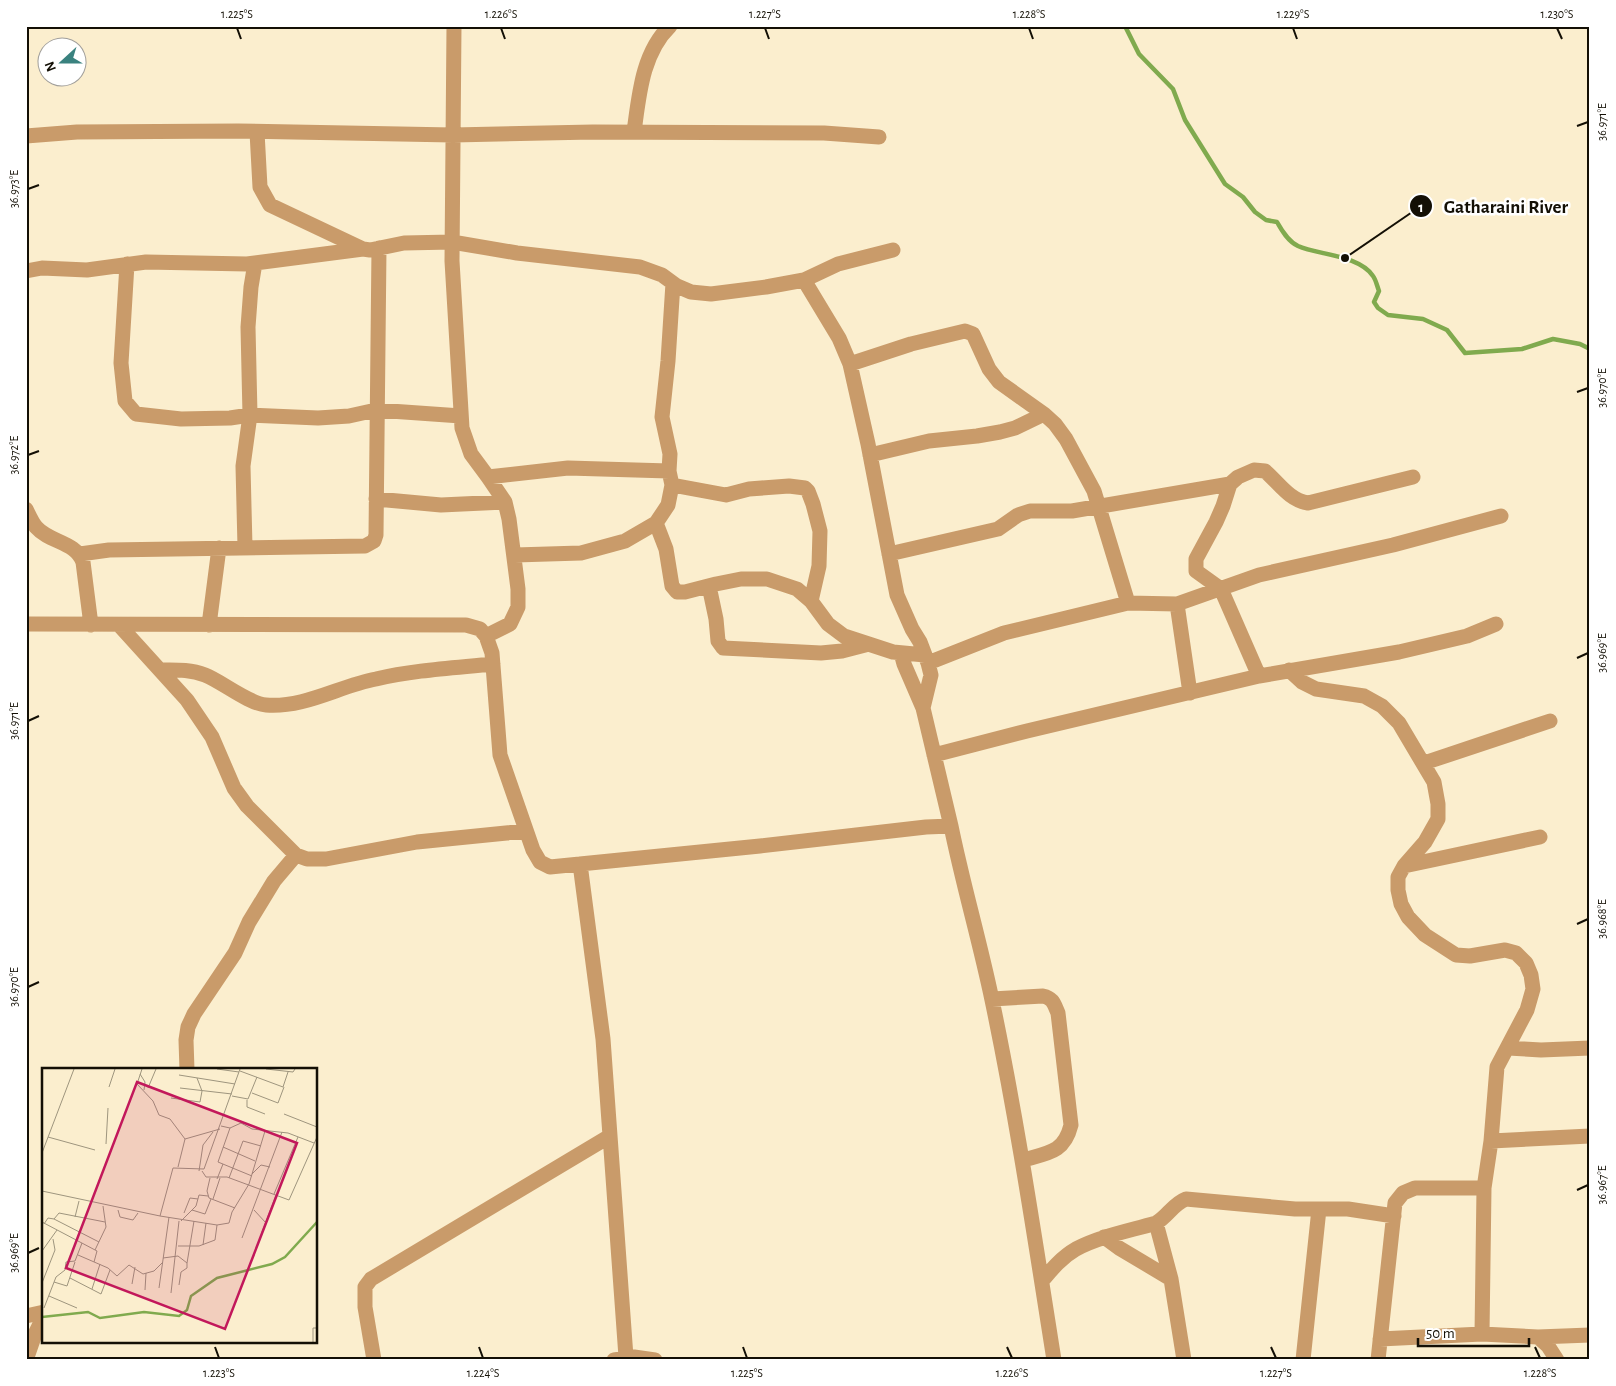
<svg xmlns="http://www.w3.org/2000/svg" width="1616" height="1386" font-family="'Alegreya Sans',sans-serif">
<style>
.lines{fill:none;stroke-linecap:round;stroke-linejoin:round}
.stream{stroke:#80aa4e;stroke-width:4.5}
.minor{stroke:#c99b6a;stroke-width:15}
.ticks{fill:none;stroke:#130f05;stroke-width:2}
.inset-river{fill:none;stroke:#80aa4e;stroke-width:2.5}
.inset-road{fill:none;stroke:#9e957e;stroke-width:1}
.view{fill:#c2185b;fill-opacity:0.15;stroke:#c2185b;stroke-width:2.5}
.inset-edge{fill:none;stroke:#130f05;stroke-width:2.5}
.leader{fill:none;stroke:#130f05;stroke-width:2}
.callout-dot{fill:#130f05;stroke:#fff;stroke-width:2}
.mark-label{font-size:15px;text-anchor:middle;font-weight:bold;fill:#fff}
.callout-label{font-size:19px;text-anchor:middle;font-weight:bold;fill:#130f05;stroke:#fff;stroke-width:5;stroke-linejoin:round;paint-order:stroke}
.neatline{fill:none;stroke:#130f05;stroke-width:2}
.ticks-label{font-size:12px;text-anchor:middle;fill:#130f05}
</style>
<rect width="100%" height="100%" fill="#fbeece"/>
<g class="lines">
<!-- stream -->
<path class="stream" d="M1125,26L1139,54L1173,89L1185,120L1225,184L1243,197L1255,212L1266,220L1277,222C1282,231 1288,241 1298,246C1318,255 1359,255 1373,276C1376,280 1377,286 1379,291L1374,302L1378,308L1388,315L1423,319L1447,330L1465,353L1522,349L1553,339L1580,344L1590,349"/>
<!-- minor -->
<path class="minor" d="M454,26L452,261L462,428L471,454L488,477L505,502L509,519L518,589V607L510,624L486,636
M257,132L260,187L270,205L363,249
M634,132C639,96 642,53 670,26
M26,136L77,132L238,131L453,135L593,132L824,133L879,137
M127,264L121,363L125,401L136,414L181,419L230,418L250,415L318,418L349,416L376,410L461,416
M26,271L42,268L87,270L146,262L247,264L363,249L370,250L404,243L452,242L517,253L640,267L662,275L677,286L691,292L711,294L766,287L804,280L839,338L850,364L868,444L897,595L912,629L920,642L928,663L931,675L923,708L951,826
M804,280L838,264L893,250
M850,364L911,344L965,331L973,334L989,369L999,382L1044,414L1055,424L1066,439L1094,491L1128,603
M870,455L929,441L977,436L1000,432L1015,428L1044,414
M488,477L568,468L669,471
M672,485L726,495L749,489L789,486L805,488L808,491L813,504L820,531L819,566L811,601
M376,499L441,505L505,502
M26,509C29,515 32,522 36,527C50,543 75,541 83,562L91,625
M656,523L666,549L672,586L677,592H685L716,584L741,579H767L797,589L811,601L828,624L844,636L893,652L925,655
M245,547L243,466L250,415L248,327L251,287L255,263
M80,554L109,550L365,546L374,541L376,535L379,248
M889,554L998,529L1018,515L1030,511H1072L1230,484
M515,555L581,553L625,541L656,523L668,505L672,485L669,471L670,454L662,417L668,361L673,283
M709,586L716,619L718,641L723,648L821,653L842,651L869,644
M1177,604L1190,693
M26,624L466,625L480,629L486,636L492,653L500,755L533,850L540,862L550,867L760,846L926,827L951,826C963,885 980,942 992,1000C1017,1119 1035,1240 1054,1360
M119,625L187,700L212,737L234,788L247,806L296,855L307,859H326L417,842L526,831
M209,625L219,548
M901,653L904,664L923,708
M928,663L1004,633L1128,603L1177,604L1259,575L1393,545L1501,516
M160,670C175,670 190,669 205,675C221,681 249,704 266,705C305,708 339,686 376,679C414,670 454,668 493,664
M1289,670L1302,682L1316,689L1364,696L1382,706L1399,723L1434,782L1438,804V819L1425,842L1404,866L1398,877V890L1401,904L1408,917L1425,935L1456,955L1470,956L1505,950L1516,953L1526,963L1531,975L1533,989L1527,1010L1497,1067L1491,1141L1484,1188L1482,1334
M1259,676L1221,589L1196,571V559L1216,522L1223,506L1230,484L1238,477L1254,470L1265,471C1279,483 1289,500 1308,503L1413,477
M934,755L1027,731L1259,676L1399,652L1467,636L1496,624
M1424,763L1550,721
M580,864L603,1039L626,1357
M1404,866L1540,837
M992,999L1043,996C1053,998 1054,1004 1058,1013L1071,1125C1064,1153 1048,1153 1023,1160
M1508,1048L1541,1050L1590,1048
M187,1070L186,1040L188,1027L194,1014L235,953L249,922L274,881L296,855
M1491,1141L1590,1136
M1156,1223L1171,1279L1184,1360
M1104,1237L1119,1248L1171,1279
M1042,1281C1052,1269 1062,1257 1076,1249C1101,1236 1129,1231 1156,1223C1168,1216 1173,1204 1186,1199L1295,1209H1348L1394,1216
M26,1316L44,1312
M1538,1337L1590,1335
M1380,1339L1482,1334L1538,1337L1548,1346L1557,1360
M26,1360L35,1334L44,1316
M374,1360L365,1307V1287L371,1279L610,1136
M614,1360L634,1357L655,1360
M1303,1360L1319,1209
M1378,1360L1395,1203L1403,1193L1415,1188H1484"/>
</g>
<!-- ticks -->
<path class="ticks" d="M237,28L241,39M501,28L505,39M765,28L769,39M1029,28L1033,39M1293,28L1297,39M1557,28L1562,39M1577,126L1588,122M28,189L39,185M1577,392L1588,388M28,455L39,451M1577,658L1588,653M28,721L39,716M1577,924L1588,919M28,987L39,982M1577,1190L1588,1185M28,1253L39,1248M215,1347L219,1358M479,1347L483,1358M743,1347L747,1358M1007,1347L1012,1358M1271,1347L1276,1358M1535,1347L1540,1358"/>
<!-- overview -->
<g transform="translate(42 1068)">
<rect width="275" height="275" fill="#fbeece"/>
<path class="inset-river" d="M0,249L46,244L58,250L102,244L137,248L145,242L149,228L175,210L230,196L243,189L275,154"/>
<path class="inset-road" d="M100,1L95,16L111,33L117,47L128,51L143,71M175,1L197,4M224,1L251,4L253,1M198,3L241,19L246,4M98,6L103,14L102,22M137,7L193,16M67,19L73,1M106,20L114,1M138,20L190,26M210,25L236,35L242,19M190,28L206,31L215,9M129,30L158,34L160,23L155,10M205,32V39L223,46M242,46L275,59M179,58L188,60L199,55L210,61L246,65L272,75M188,60L176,94L210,108M6,69L53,82M64,76L66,40M181,79L213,93M0,85L32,1M136,99L143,71L178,61M157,103L161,77L171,64M160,103L164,109H185L247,132L275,69M210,106L219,97L228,99M168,110L165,123L167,130L193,140M187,110L201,73L219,78M175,111L181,96M0,123L118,148L131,100L162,101L198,1M232,126L256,69M171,131L178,110M76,142L78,149L91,152L96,145M150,142L163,146L169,131M212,142L224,155M142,145L148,130L156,131M118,148L175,157L187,155L190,144L207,116L223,63M33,149L37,133M12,151L57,174M139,153L154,138L157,127L166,128M0,154L55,183L52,194M2,156L6,150L12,151L17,145L63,154M220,164L234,127M200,170L240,64M161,177L164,155M136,178H157L173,172L175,157M53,182L64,159L61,138M0,183L15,162M36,187L66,200L75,208L87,197L101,206L112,203L121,194M121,190L136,188L145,195V200L139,204L137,217M145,195L152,153M28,210L59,226L68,202M12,214L25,218L33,194M0,215L13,182L11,171M90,216L93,199M117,220L127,149M50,221L58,196M103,222L104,205M129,225L137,153M7,228L35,240M2,240L14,209L23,202L24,194L33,193L40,175M271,274V260H275"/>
<path class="view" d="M95,14L255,75L183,261L24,200Z"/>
<rect width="275" height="275" class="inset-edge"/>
</g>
<!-- callouts -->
<path class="leader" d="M1345 258L1421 206"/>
<g class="callout-dot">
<circle cx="1345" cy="258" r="5"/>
<circle cx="1421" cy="206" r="12"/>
</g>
<g class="mark-label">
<text x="1421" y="212">1</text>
</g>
<g class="callout-label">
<text x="1506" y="213">Gatharaini River</text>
</g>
<!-- border -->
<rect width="1616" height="1386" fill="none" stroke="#ffffff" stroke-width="55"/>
<!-- north arrow -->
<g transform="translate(62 62) rotate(249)"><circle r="24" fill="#ffffff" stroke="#a19f9b"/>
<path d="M0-4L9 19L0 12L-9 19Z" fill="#3a827f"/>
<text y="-8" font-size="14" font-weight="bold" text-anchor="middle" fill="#130f05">N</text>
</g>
<!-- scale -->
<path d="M1418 1338v8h111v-8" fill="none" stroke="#130f05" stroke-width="2.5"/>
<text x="1426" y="1338" font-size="15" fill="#130f05" stroke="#ffffff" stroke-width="4" paint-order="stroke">50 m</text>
<rect x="28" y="28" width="1560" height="1330" class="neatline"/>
<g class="ticks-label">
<text x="237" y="18">1.225°S</text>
<text x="501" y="18">1.226°S</text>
<text x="765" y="18">1.227°S</text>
<text x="1029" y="18">1.228°S</text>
<text x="1293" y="18">1.229°S</text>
<text x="1557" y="18">1.230°S</text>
<text transform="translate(1602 122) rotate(-90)" y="4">36.971°E</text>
<text transform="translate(14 189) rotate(-90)" y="4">36.973°E</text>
<text transform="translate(1602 388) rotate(-90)" y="4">36.970°E</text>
<text transform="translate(14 455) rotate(-90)" y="4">36.972°E</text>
<text transform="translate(1602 653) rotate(-90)" y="4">36.969°E</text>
<text transform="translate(14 721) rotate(-90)" y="4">36.971°E</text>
<text transform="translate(1602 919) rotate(-90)" y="4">36.968°E</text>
<text transform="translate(14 987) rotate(-90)" y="4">36.970°E</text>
<text transform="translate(1602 1185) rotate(-90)" y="4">36.967°E</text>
<text transform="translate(14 1253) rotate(-90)" y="4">36.969°E</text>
<text x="219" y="1377">1.223°S</text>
<text x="483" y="1377">1.224°S</text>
<text x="747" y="1377">1.225°S</text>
<text x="1012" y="1377">1.226°S</text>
<text x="1276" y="1377">1.227°S</text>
<text x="1540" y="1377">1.228°S</text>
</g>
</svg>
